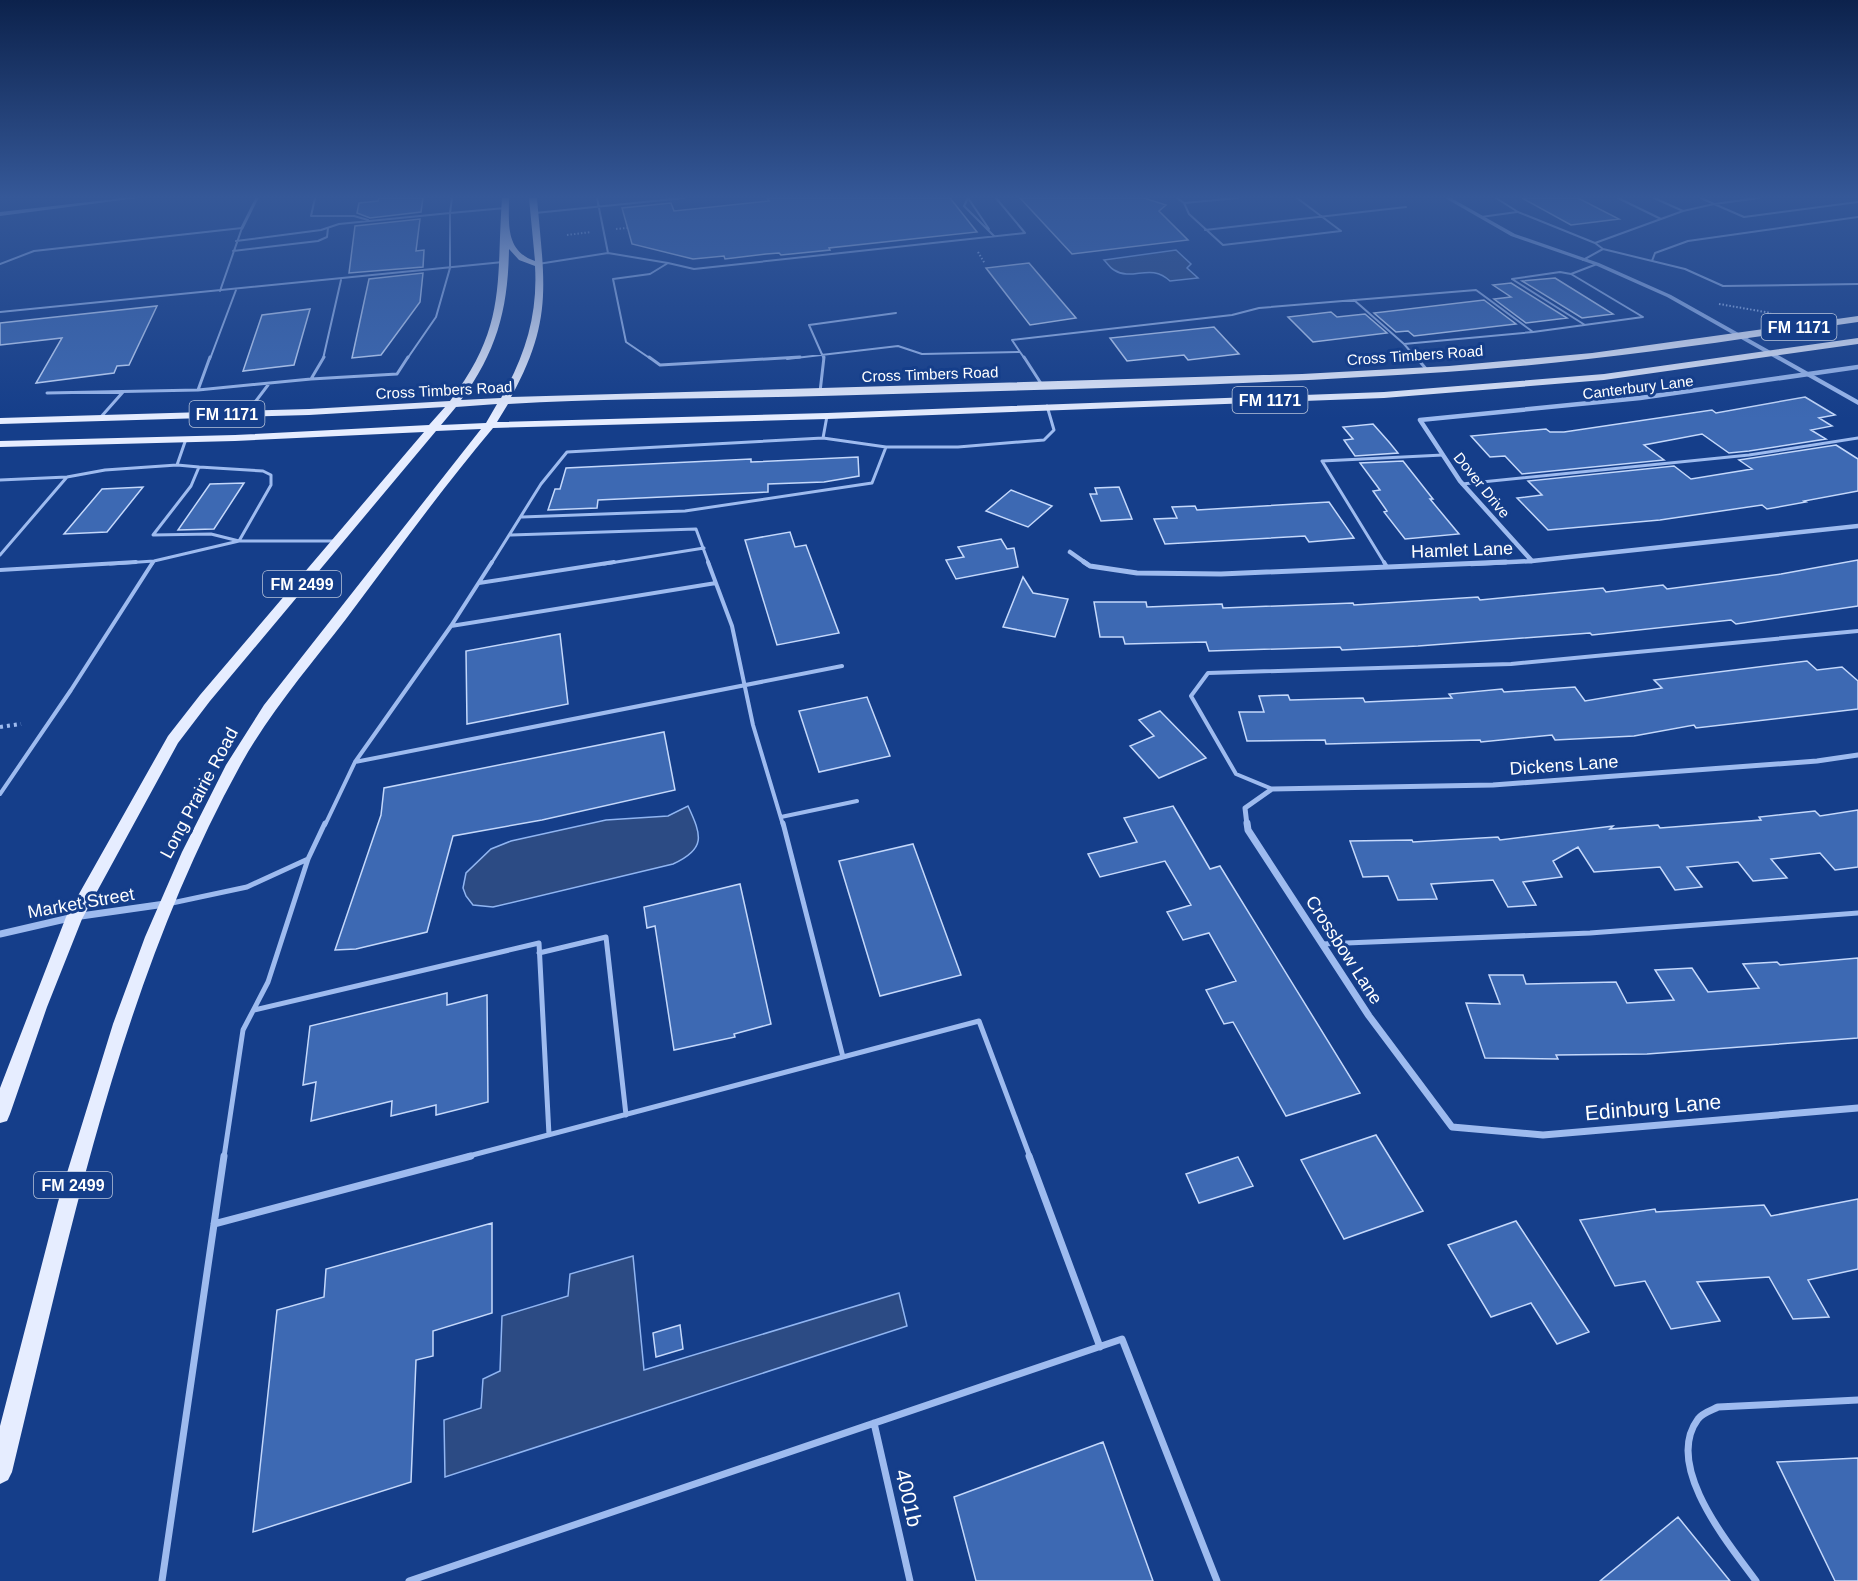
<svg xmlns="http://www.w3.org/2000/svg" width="1858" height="1581" font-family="Arial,sans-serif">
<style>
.water{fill:#2c4b84;stroke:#90b5f2;stroke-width:1.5}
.building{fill:#3d69b3;stroke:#c4d8fb;stroke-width:1.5}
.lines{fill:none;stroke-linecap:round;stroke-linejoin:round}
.path-far1{stroke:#9ebbef;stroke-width:2;stroke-dasharray:1.5 2;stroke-linecap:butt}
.path{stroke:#9ebbef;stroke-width:4;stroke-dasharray:3 4;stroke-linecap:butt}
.service-far4{stroke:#9ebbef;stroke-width:2}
.service-far3{stroke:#9ebbef;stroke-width:3}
.service-far2{stroke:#9ebbef;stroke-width:4}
.service-far1{stroke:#9ebbef;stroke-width:5}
.service{stroke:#9ebbef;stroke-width:7}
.minor-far3{stroke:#9ebbef;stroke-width:3}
.minor-far2{stroke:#9ebbef;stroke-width:4.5}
.minor-far1{stroke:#9ebbef;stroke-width:5}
.minor{stroke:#9ebbef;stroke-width:7}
.tertiary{fill:#9ebbef;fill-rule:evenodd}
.primary{fill:#e6edff;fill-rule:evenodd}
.labels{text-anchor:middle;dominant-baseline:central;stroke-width:6;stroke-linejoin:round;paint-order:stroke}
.far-street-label{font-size:15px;fill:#fff;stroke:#153e8a}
.shield{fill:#153e8a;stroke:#b9c5dc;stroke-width:1.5}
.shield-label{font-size:16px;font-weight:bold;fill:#fff}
.street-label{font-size:18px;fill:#fff;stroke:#153e8a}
.near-street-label{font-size:21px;fill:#fff;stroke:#153e8a}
</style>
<rect width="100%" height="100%" fill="#153e8a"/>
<!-- water -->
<path class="water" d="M1176,250L1191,264L1187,268L1198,278L1170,281C1150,262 1133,282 1114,270C1110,268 1107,263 1104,260Z
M688,806C702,836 706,849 673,864L493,907L473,905L466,896L463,888L466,873L491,849L511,841L606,820L668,816Z
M633,1256L644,1370L899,1293L907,1326L445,1477L444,1420L481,1408L483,1379L500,1371L502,1316L568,1296L570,1274Z"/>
<!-- building -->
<path class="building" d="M379,198H423L421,212L370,218L357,213L359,203L378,201Z
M767,198H950L977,232L829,248L830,250L781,255L779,253L766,254L725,259L724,256L693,259L632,244L622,208L671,203L674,211L769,201Z
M1020,198H1144L1166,205L1159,211L1188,240L1072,254Z
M1522,198H1578L1619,219L1571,225Z
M420,219L416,251L424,250L423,267L349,273L355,226Z
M1029,263L1076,318L1030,325L986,268Z
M423,273L420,302L381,355L352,358L369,279Z
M1555,278L1613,314L1582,318L1522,281Z
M1511,283L1567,318L1526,323L1494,299L1511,297L1493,285Z
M1484,300L1516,324L1414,336L1408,331L1396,332L1374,313Z
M157,306L129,365L117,366L114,373L36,383L62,338L0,345V323Z
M310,309L294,365L243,371L262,315Z
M1331,312L1337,317L1365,314L1387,333L1313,342L1288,317Z
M1214,327L1239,354L1188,360L1184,355L1127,361L1110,338Z
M1805,397L1835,415L1819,418L1832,426L1811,430L1826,439L1749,451L1729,453L1702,434L1644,445L1664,460L1522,474L1505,456L1490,457L1471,436L1546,429L1550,432H1564L1712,410L1716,413Z
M1373,424L1389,442L1398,453L1355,456L1344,440L1353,439L1343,427Z
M1836,445L1858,459V491L1804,501L1806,502L1767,509L1762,505L1660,520L1548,530L1517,498L1542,495L1528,481L1674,466L1691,479L1752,469L1739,460Z
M858,457L859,476L824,482L768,484V492L598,500L597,508L548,510L555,489H560L566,468L751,459V462Z
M1403,461L1433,499H1430L1459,534L1405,539L1384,512L1387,511L1373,491L1380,490L1360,463Z
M244,483L214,529L178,530L210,484Z
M143,487L107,532L64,534L102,489Z
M1119,487L1132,519L1101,521L1090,494H1097L1095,488Z
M1011,490L1052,506L1028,527L986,511Z
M1329,502L1354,538L1309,542L1305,536L1165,544L1154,519L1177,518L1172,507L1195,506L1197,510Z
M790,532L795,547L806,545L839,633L777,645L745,540Z
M1001,539L1007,549L1014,548L1018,567L956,579L946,560L964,557L958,547Z
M1858,560V606L1736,624L1731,620L1592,635L1590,633L1418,646L1342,650L1340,647L1209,651L1206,642L1125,644L1123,637H1100L1094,602H1146L1147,607L1222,604L1223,608L1353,603L1354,605L1478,597L1480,600L1603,588L1606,592L1663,585L1667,589L1781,574Z
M1023,577L1033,593L1068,599L1055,637L1003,627Z
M560,634L568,704L467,724L466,651Z
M1807,661L1817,670L1842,667L1858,681V709L1696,728L1694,725L1634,736L1555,740L1552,735L1481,742L1480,740L1326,744L1325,740L1247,741L1239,712H1264L1259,696L1288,695L1290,700L1363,698L1365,702L1452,698L1449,694L1502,689L1504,692L1575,687L1585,701L1662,688L1654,680Z
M867,697L890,756L819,772L799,711Z
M1160,711L1206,758L1159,778L1130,746L1154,736L1139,720Z
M664,732L675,790L542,820L453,836L427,932L356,949L335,950L381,815L384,788Z
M1173,806L1210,869L1220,866L1360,1093L1286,1116L1233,1022L1224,1024L1206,990L1236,981L1209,933L1183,940L1167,912L1191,905L1165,861L1100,877L1088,854L1137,842L1124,818Z
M1858,810V867L1835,870L1820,853L1771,859L1787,878L1753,881L1738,862L1687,867L1702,887L1675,890L1660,867L1594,872L1578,847L1553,861L1562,877L1523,882L1536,905L1508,907L1493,880L1431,884L1437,899L1398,900L1388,876L1363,877L1350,841L1412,840L1413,842L1498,837L1500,840L1613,826L1610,829L1658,825L1660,828L1761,820L1759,817L1815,811L1820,816Z
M913,844L961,975L880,996L839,861Z
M740,884L771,1024L734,1034L735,1037L674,1050L655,926L647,928L644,907Z
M1858,958V1038L1647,1054L1556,1055L1558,1059L1485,1058L1466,1003L1500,1004L1489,975H1523L1526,984L1616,982L1627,1003L1674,1000L1655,970L1692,968L1708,992L1759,988L1743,964L1777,962L1780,965Z
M447,993V1005L487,995L488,1102L436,1115V1105L391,1116L392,1101L311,1121L316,1082L303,1085L310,1026Z
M1376,1135L1423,1211L1344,1239L1301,1160Z
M1238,1157L1253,1186L1199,1203L1186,1174Z
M1858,1199V1269L1808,1280L1829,1317L1793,1319L1769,1277L1697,1282L1720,1321L1671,1329L1645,1281L1615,1286L1580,1220L1655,1209L1656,1212L1764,1205L1771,1216Z
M1516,1221L1589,1332L1557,1344L1531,1303L1491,1317L1448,1245Z
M492,1223V1313L433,1331V1356L416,1360L411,1482L253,1532L277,1310L324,1297L326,1269Z
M680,1325L683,1349L656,1357L653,1333Z
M1103,1442L1153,1581H976L954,1497Z
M1858,1458V1581H1835L1777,1462Z
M1678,1517L1730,1581H1600Z"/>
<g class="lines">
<!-- path-far1 -->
<path class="path-far1" d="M616,229L627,228
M567,235L591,232
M978,252L985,264
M1719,304L1771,313"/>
<!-- path -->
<path class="path" d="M0,727L21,724"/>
<!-- service-far4 -->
<path class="service-far4" d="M315,198L311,216H354L368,220
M597,198L608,253L668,263L650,274L613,279L626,342L651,359
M968,198L964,206L994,236
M968,198L989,229
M1177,198L1184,203L1189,214L1223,245L1341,231
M1297,198L1341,231
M1496,198L1518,212L1595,243L1683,211L1714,204L1744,217L1858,202
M1618,198L1661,219
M1654,198L1683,211
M1701,198L1714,204L1759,198
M1184,203L1238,198
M535,213L684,198
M1481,217L1517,212
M1205,230L1406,207
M236,241L321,230L339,224L450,213L452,198
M1603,249L1685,269L1723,286L1858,284
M233,251L318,241L327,237L328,228
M1583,260L1603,249L1595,243
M1652,261L1655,253L1688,241L1858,217
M668,263L694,269L1025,233L996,198
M0,264L34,251L242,228L220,291
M538,264L608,253
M1512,279L1585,325
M1512,279L1560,272L1571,274
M1354,300L1404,344
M0,312L503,262
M1020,352L1012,340L1232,315L1259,308L1476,290L1533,332L1643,317L1571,274L1597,264
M210,359L236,290
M323,359L341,280
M407,359L436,317L450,268V213L505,208
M787,359L898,346L922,354L1020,352L1025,359
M824,359L809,325L896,313
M1417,359L1404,344L1533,332"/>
<!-- service-far3 -->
<path class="service-far3" d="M649,357L660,365L800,357
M1024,357L1042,385
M1416,357L1427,370
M311,379L324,357
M198,390L210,357
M820,392L824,357
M47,393L198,390L311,379L397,374L408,357
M246,414L268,385
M827,416L823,438L886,447H958L1044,440L1054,430L1047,406
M100,418L123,392
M177,465L186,439
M199,467L263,471L271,475V485L239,541L211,534L153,535L191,486Z
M0,480L67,477L105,470L177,465L199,467
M1462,484L1749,455L1858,438
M522,517L685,511L872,483L886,447
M511,535L696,529L709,564
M0,555L67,477
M110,564L154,561L239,541H335
M152,564L154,561
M491,564L541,484L567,452L823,438
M604,564L704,548
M1385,564L1322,461L1443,455"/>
<!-- service-far2 -->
<path class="service-far2" d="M708,562L732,626L753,725L783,825
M1384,562L1387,567
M0,570L136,562
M479,583L614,562
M451,626L716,583
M355,762L842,666
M1272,789L1236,774L1191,696L1208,673L1511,664L1858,631
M0,794L71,690L153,562
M781,817L857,801
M325,825L355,762L451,626L492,562"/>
<!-- service-far1 -->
<path class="service-far1" d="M783,823L843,1057
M172,903L247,887L308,859
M1322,944L1590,933L1858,913
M539,953L606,937L626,1115
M254,1010L539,943L549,1135
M224,1157L243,1030L268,982L308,859L325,823
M465,1157L979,1021L1030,1157"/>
<!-- service -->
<path class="service" d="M1029,1156L1100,1347
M214,1224L471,1156
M874,1423L910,1581
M162,1581L224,1156
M409,1581L1122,1339L1217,1581
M1756,1581C1729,1544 1663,1466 1698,1419C1702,1413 1712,1410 1718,1407L1858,1400"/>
<!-- minor-far3 -->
<path class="minor-far3" d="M242,228L257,198"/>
<!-- minor-far2 -->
<path class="minor-far2" d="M1070,552L1087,564
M1532,561L1460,481L1420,420L1640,398L1858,367
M1471,564L1532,561L1858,526"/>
<!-- minor-far1 -->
<path class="minor-far1" d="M1084,562L1090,566L1137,573L1221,574L1506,562
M1247,825L1245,808L1272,789L1493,785L1817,761L1858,755"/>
<!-- minor -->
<path class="minor" d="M1247,823L1248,830L1369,1016L1452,1127L1543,1135L1858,1108
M0,934L74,917L165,904"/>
<!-- tertiary -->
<path class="tertiary" d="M124,198H137L0,216V212Z
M1445,198H1451L1515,234L1599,263L1671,295L1858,400V405L1667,297L1595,265L1511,236Z"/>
<!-- primary -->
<path class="primary" d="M502,198H509C509,223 505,251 535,261L529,198H537C544,282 554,319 511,397L1302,374L1449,366L1592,353L1858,316V322C1721,342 1584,363 1446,372C1238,386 1029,390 821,396C716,399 612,398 508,404L497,422L827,413L1384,392L1604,374L1858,338V344L1604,380L1384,398L827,419L493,428C441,490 394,555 346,619C309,667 269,713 240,766C120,984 70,1233 12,1472L8,1480L0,1484V1426L58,1202L113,1024L145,937L182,852L226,765L264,705L481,429L436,431L210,701L178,743L82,919L47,1007L10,1114L7,1121L0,1123V1088L66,917L168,736L200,695L424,432L235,441L0,447V441L235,435L429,425L445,407L309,415L0,424V418L309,409L450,401C507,326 496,284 502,198ZM509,249L519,260L535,266C538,315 525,356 501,398L461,400C497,351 508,309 509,249ZM497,404L486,423L441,425L456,407Z"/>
</g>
<!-- sky -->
<linearGradient id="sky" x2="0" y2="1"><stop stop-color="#0c224c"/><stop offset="0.47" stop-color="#355898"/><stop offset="1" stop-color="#355898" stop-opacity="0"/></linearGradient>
<rect width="1858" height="419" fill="url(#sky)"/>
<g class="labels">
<!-- far-street labels -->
<g class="far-street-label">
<text transform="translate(1415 355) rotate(-4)">Cross Timbers Road</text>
<text transform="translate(930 374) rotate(-2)">Cross Timbers Road</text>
<text transform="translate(1638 387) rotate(-7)">Canterbury Lane</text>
<text transform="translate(444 390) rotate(-3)">Cross Timbers Road</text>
<text transform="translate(1482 485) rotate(51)">Dover Drive</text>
</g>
<!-- shield labels -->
<g class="shield">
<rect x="1761.5" y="314" width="75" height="26" rx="4.5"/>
<rect x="1232.5" y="387" width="75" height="26" rx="4.5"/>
<rect x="189.5" y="401" width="75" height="26" rx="4.5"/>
<rect x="263" y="571" width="78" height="26" rx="4.5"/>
<rect x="34" y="1172" width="78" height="26" rx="4.5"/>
</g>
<g class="shield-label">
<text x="1799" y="327">FM 1171</text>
<text x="1270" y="400">FM 1171</text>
<text x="227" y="414">FM 1171</text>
<text x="302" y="584">FM 2499</text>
<text x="73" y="1185">FM 2499</text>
</g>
<!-- street labels -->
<g class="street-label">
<text transform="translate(1462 550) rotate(-2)">Hamlet Lane</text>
<text transform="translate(1564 765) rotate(-4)">Dickens Lane</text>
<text transform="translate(199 793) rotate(-62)">Long Prairie Road</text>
<text transform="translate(81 903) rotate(-10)">Market Street</text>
<text transform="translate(1344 950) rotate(57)">Crossbow Lane</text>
</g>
<!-- near-street labels -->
<g class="near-street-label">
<text transform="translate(1653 1107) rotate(-5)">Edinburg Lane</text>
<text transform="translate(909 1498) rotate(77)">4001b</text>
</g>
</g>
</svg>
